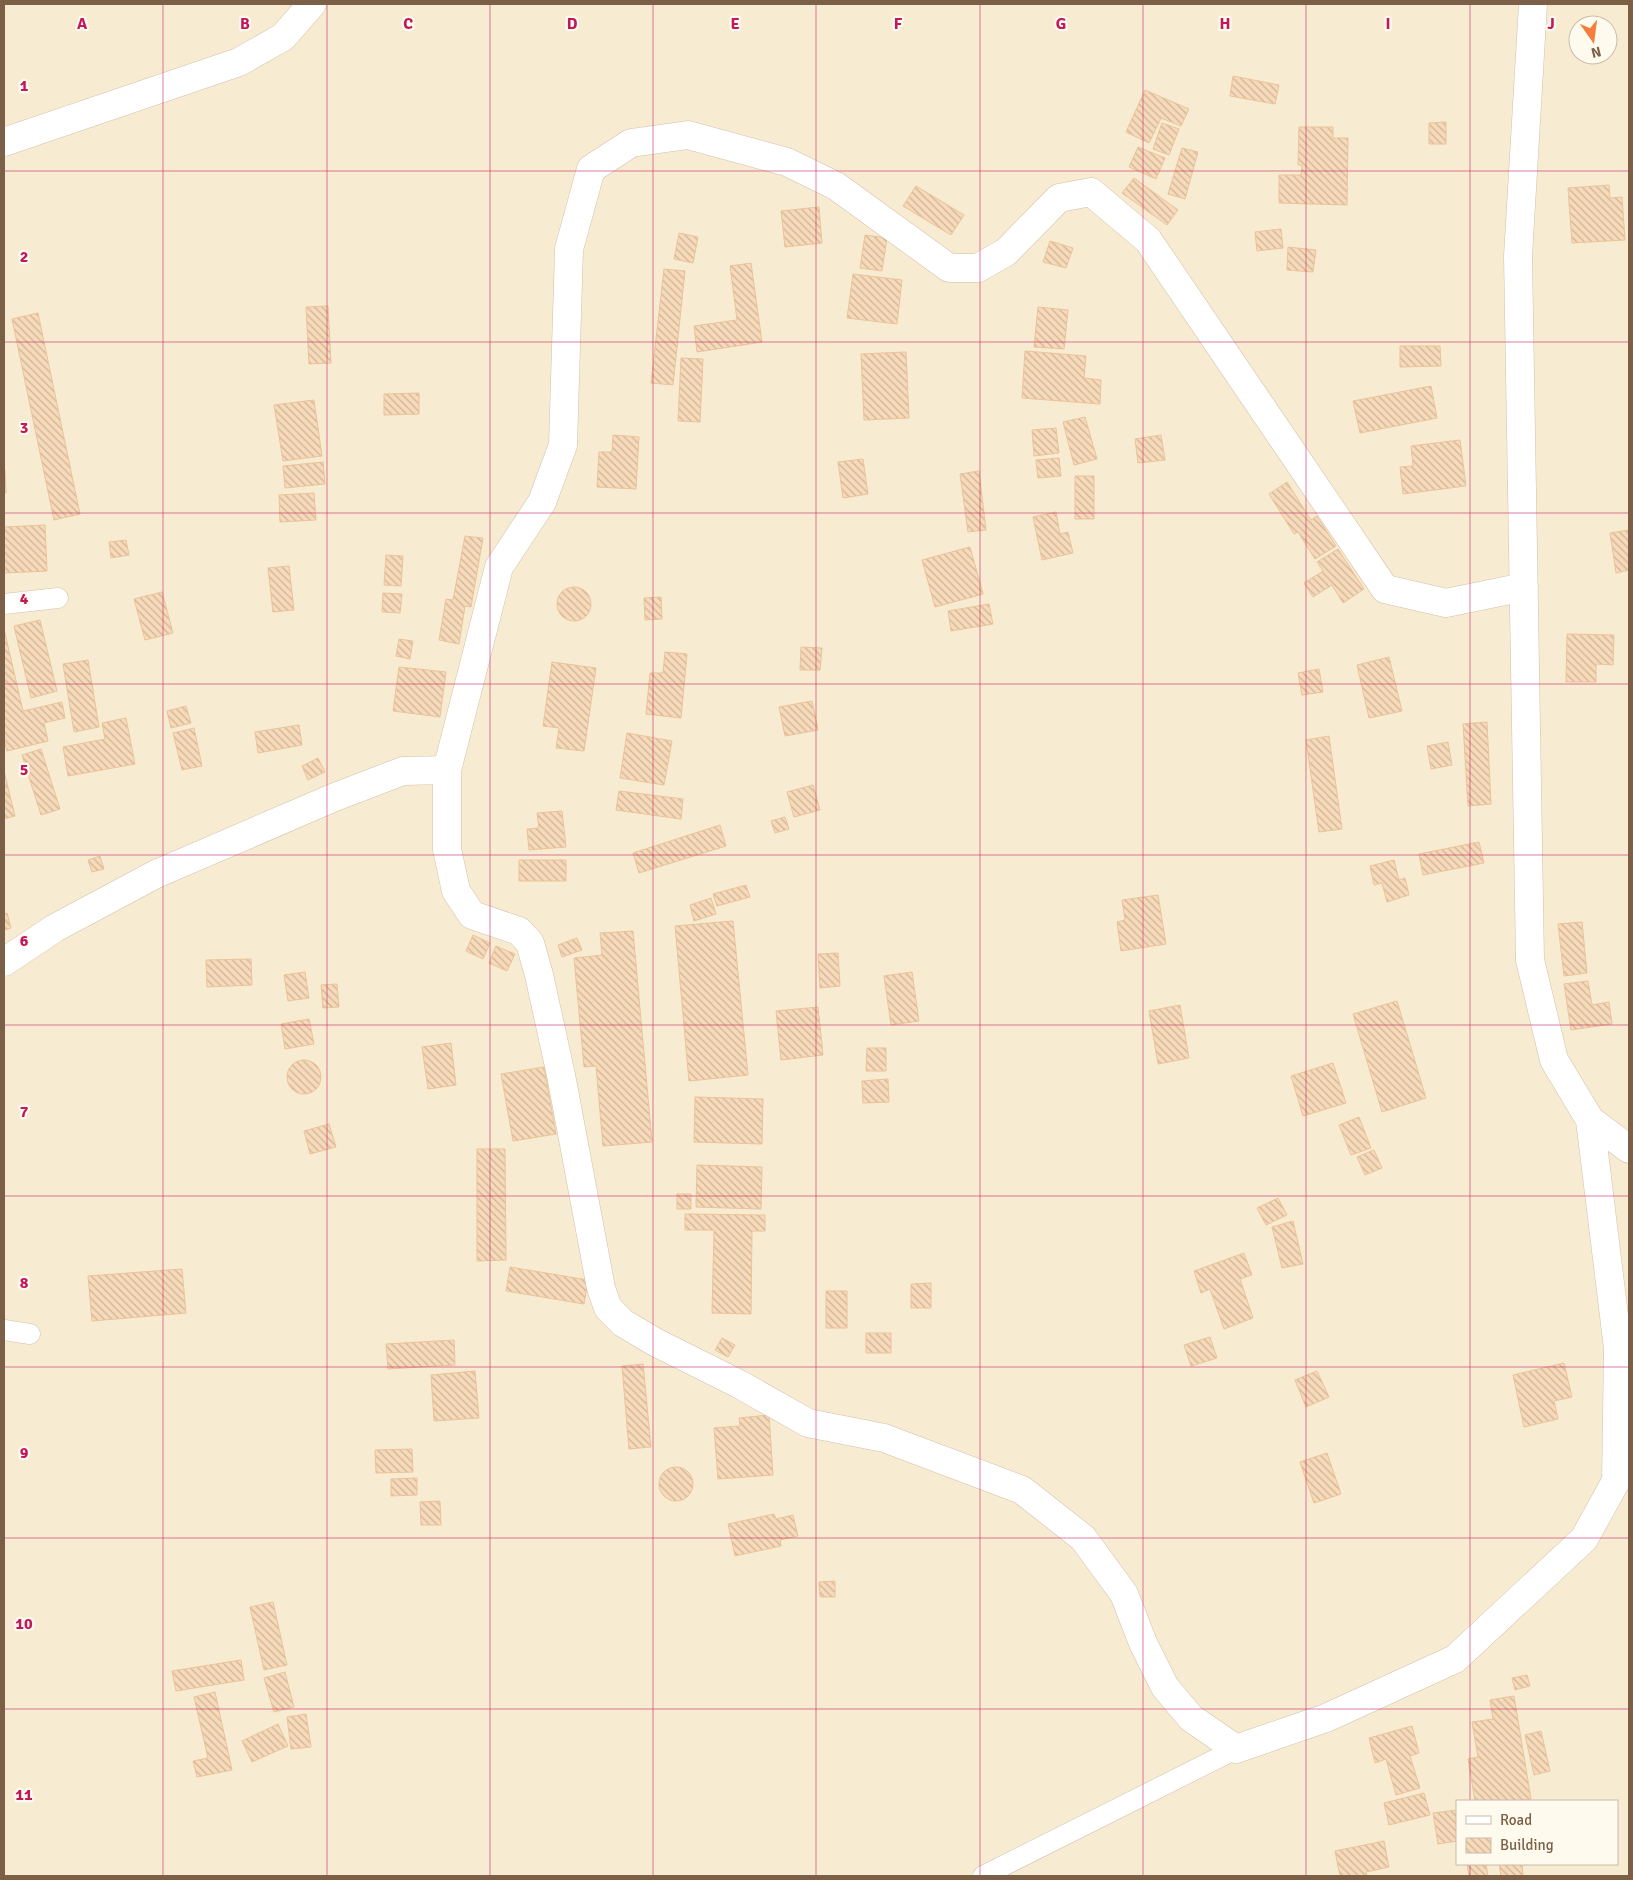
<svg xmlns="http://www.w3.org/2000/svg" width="1633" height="1880" font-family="Signika,sans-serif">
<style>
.residential{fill:#f7ebd2;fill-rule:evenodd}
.building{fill:url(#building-back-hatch);stroke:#ecc398}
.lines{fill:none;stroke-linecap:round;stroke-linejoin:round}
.service-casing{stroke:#d2c1a9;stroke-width:21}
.minor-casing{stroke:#d2c1a9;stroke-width:29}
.service{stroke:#fff;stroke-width:20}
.minor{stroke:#fff;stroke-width:28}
.grid{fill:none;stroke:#c2185b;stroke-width:1;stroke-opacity:0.55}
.grid-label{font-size:16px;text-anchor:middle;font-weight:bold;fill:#c2185b;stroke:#fffaee;stroke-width:4.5;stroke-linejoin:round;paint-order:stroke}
</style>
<defs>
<pattern id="building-back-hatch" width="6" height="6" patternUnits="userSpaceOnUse" patternTransform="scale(1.25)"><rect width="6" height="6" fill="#f7dab9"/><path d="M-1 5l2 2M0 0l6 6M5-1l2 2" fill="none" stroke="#cdb498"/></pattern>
</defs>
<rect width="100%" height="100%" fill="#fff8e5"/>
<!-- residential -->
<path class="residential" d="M4,4H1629V1876H4ZM1578,25H1608V55H1578ZM1457,1801H1617V1864H1457Z"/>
<!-- building -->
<path class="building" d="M1233,76L1279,85L1275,104L1230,96Z
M1145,90L1189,109L1181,126L1161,118L1149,143L1126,132Z
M1446,122V144H1429V123Z
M1162,123L1179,129L1169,155L1153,149Z
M1299,127H1333V138H1348L1347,205L1279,203V175H1301L1302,165H1298Z
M1138,147L1165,158L1156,179L1129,167Z
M1182,148L1198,152L1185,199L1168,194Z
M1134,178L1178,210L1167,225L1122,193Z
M1609,185L1610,198L1622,197L1625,240L1572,243L1568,188Z
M916,186L964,215L951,235L903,206Z
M819,207L822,243L785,247L781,211Z
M1281,229L1283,248L1257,251L1255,232Z
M679,233L698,237L693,263L674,259Z
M865,235L887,238L882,271L860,268Z
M1050,241L1073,248L1066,268L1043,262Z
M1288,247L1316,250L1313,272L1287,270Z
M751,263L762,342L697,352L694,326L737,320L730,266Z
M664,269L685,271L673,385L651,383Z
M853,274L902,280L897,324L847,318Z
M328,306L331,363L309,364L306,307Z
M1038,307L1068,310L1064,349L1034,347Z
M38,313L80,514L54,520L12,319Z
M1400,346H1440L1441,366L1400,367Z
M1025,351L1086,356L1084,378L1101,380L1100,404L1022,398Z
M906,352L909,418L864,420L861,354Z
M681,358L703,359L700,422L678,421Z
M1431,386L1437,418L1360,433L1353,401Z
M419,393V414L384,415V394Z
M314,400L322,456L283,461L274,405Z
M1085,417L1097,459L1074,465L1063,422Z
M1056,428L1059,453L1034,456L1032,430Z
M613,435L639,437L636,489L597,487L599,452H612Z
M1161,435L1165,460L1138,463L1135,439Z
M1460,440L1466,486L1403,494L1400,467L1413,466L1411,446Z
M1059,458L1061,476L1038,478L1036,460Z
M863,459L868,494L843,498L838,462Z
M323,462L325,484L285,488L283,466Z
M4,470H5L6,493H4Z
M979,471L986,530L968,532L960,474Z
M1075,476H1094V519H1075Z
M1287,482L1311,520L1317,516L1336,546L1315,559L1298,532L1294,534L1269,494Z
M314,493L316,520L280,522L279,495Z
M1056,512L1060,534L1068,532L1073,553L1042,560L1033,517Z
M45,525L47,571L4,573V527Z
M1629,530V570L1616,573L1610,533Z
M465,536L483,538L471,607L465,606L459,644L439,640L446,599L453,600Z
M126,540L129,555L111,558L109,542Z
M970,547L983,594L935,607L922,560Z
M1338,549L1364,589L1343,603L1332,585L1313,597L1304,583L1323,571L1317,562Z
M386,555L403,556L401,586L384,585Z
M289,566L294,610L273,612L268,568Z
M557 604a17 17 0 1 1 34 0a17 17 0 1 1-34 0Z
M162,592L173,633L145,640L134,599Z
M383,593L402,594L400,613L382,612Z
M661,597L662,619L645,620L644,598Z
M989,604L993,624L951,631L948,611Z
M40,620L57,691L31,698L14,626Z
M4,629L23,711L62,702L65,718L44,723L48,741L7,751L4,739Z
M1567,634L1614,635L1613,665L1596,664V682H1566Z
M399,639L413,641L410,659L396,656Z
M801,647L822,648L820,670H800Z
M665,652L687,654L681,718L646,714L650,673H663Z
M1389,657L1402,711L1369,718L1357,665Z
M88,660L99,727L74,732L63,664Z
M552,662L596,668L584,751L556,748L559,728L543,726Z
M399,667L446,672L440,717L393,711Z
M1319,669L1323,692L1302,695L1298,673Z
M812,701L818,730L785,736L779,707Z
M186,706L191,723L171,728L167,711Z
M126,718L135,764L68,776L63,747L105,739L102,723Z
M1487,722L1491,804L1468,806L1463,724Z
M299,725L302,745L258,753L255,732Z
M194,728L202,766L182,770L173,733Z
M627,733L672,741L664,785L620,778Z
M1329,736L1342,829L1319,832L1306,740Z
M1448,742L1452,765L1431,769L1427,746Z
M41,749L60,809L41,815L22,755Z
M318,758L325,772L308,780L302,766Z
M4,771L15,816L4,819Z
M813,785L820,810L794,817L787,792Z
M619,791L683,799L681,819L616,810Z
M562,811L566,847L529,850L527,829L539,828L537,813Z
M785,817L789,829L775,833L771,821Z
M720,825L726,846L639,873L633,853Z
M1479,842L1484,863L1423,875L1419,854Z
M100,856L104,869L92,872L88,860Z
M519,860H566V881H519Z
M1394,860L1399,880L1405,878L1409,895L1387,902L1382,883L1374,885L1370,866Z
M746,885L750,897L717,906L713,894Z
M1158,895L1166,944L1121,951L1117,922L1125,920L1122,900Z
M711,898L716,914L694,921L690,905Z
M7,913L11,928L4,930V914Z
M733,921L748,1075L689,1081L675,926Z
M1582,922L1587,973L1564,976L1558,924Z
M633,931L652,1142L603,1146L596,1066L584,1067L574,958L602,955L600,933Z
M473,935L490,943L483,959L466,951Z
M577,938L582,950L562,957L558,945Z
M496,946L515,954L507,971L489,963Z
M838,953L840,986L820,988L818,954Z
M251,959L252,985L207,987L206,960Z
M305,972L309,998L288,1001L284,975Z
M912,972L919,1021L891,1025L884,976Z
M1588,981L1592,1005L1609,1002L1612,1024L1571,1030L1564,984Z
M337,984L339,1007L323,1008L321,985Z
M1397,1001L1426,1098L1382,1112L1353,1014Z
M1180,1005L1189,1058L1158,1064L1149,1011Z
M818,1007L823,1055L781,1060L776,1011Z
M309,1019L314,1044L285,1049L281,1024Z
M451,1043L456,1085L428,1089L422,1047Z
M867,1048H886V1071H866Z
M287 1077a17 17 0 1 1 34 0a17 17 0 1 1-34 0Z
M1333,1063L1346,1103L1303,1116L1291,1076Z
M544,1067L556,1134L513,1141L501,1074Z
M888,1079L889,1102L863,1103L862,1081Z
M695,1097L763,1099L762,1144L694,1142Z
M1359,1117L1371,1148L1351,1155L1339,1125Z
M329,1124L336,1147L310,1154L304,1131Z
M477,1149H505L506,1260L477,1261Z
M1374,1150L1382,1168L1365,1175L1357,1157Z
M697,1165L762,1167L761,1209L696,1207Z
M677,1194H691V1209H677Z
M1278,1198L1287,1215L1266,1225L1257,1208Z
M685,1214L765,1215V1231H752L751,1314L712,1313L714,1230H685Z
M1293,1221L1303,1264L1282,1268L1272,1227Z
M1244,1253L1252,1275L1240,1279L1253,1318L1224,1329L1210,1289L1201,1293L1194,1271Z
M510,1267L588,1280L584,1304L506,1291Z
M182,1269L186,1313L92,1321L88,1276Z
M931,1283V1308H911V1284Z
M826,1291H847V1328H826Z
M866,1333H891V1353H866Z
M1210,1337L1217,1358L1191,1366L1184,1345Z
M722,1338L735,1345L728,1357L715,1350Z
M454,1340L455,1365L388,1369L386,1344Z
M1564,1363L1572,1397L1554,1401L1558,1419L1524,1427L1513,1375Z
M643,1364L651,1447L629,1449L622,1366Z
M475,1371L479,1418L434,1421L431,1375Z
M1317,1371L1329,1397L1306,1407L1295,1380Z
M769,1415L773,1475L718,1479L714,1428L740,1426L739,1418Z
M412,1449L413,1472L376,1473L375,1450Z
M1327,1453L1341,1494L1314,1503L1300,1462Z
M659 1484a17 17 0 1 1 34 0a17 17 0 1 1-34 0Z
M417,1478V1495L391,1496V1479Z
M440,1501L441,1525H421L420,1502Z
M774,1514L776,1519L793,1515L798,1536L780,1540L781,1546L735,1556L728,1524Z
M835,1581V1597H820L819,1582Z
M273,1602L287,1665L264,1670L250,1607Z
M241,1660L244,1680L176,1691L172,1671Z
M285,1672L294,1707L274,1712L264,1678Z
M1527,1675L1530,1686L1515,1690L1512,1678Z
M215,1692L232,1770L197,1777L193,1761L208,1758L194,1697Z
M1514,1696L1531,1799L1515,1801H1475L1468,1759L1478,1757L1472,1722L1493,1719L1490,1700Z
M306,1714L311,1747L291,1749L287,1717Z
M278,1724L288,1746L252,1762L242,1741Z
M1412,1726L1419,1753L1410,1756L1420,1788L1396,1795L1386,1759L1375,1763L1369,1738Z
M1541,1731L1550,1771L1534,1775L1525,1735Z
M1424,1793L1430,1815L1389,1825L1384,1803Z
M1457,1810V1841L1438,1844L1433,1813Z
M1384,1841L1389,1867L1366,1872L1367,1876H1340L1335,1851Z
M1467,1864H1486L1488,1876H1469Z
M1499,1864H1522L1523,1876H1501Z"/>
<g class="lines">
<defs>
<path id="service" d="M4,604L58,598
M4,1330L30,1334
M983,1876L1236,1749"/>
<path id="minor" d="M1533,4L1518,256L1530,960L1554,1060L1590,1120L1629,1149
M4,142L239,62L283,37L312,4
M1524,587L1446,603L1385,589L1148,240L1091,192L1059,198L1006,252L978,268H949L836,186L787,162L688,135L631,143L591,169L569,249L563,445L542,502L499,567L447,770V849L456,891L472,915L519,931L530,943L539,975L561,1075L601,1288L608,1308L623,1323L655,1342L739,1384L808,1423L884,1438L1022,1490L1083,1538L1124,1594L1143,1643L1165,1687L1191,1718L1236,1749L1326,1718L1455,1659L1584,1539L1616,1481L1618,1348L1590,1120
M4,962L55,928L156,874L335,797L403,771L447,770"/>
</defs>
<!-- service casing -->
<use href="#service" class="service-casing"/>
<!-- minor casing -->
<use href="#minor" class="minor-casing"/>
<!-- service -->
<use href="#service" class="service"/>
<!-- minor -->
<use href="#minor" class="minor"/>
</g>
<!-- grid -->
<path class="grid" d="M163,4V1876M327,4V1876M490,4V1876M653,4V1876M816,4V1876M980,4V1876M1143,4V1876M1306,4V1876M1470,4V1801M4,171H1629M4,342H1629M4,513H1629M4,684H1629M4,855H1629M4,1025H1629M4,1196H1629M4,1367H1629M4,1538H1629M4,1709H1629M1470,1864V1876"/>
<g class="grid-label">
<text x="82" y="29">A</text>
<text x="245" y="29">B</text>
<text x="408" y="29">C</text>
<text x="572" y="29">D</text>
<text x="735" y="29">E</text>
<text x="898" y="29">F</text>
<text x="1061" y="29">G</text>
<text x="1225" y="29">H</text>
<text x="1388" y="29">I</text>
<text x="1551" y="29">J</text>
<text x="24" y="91">1</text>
<text x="24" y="262">2</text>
<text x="24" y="433">3</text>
<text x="24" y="604">4</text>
<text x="24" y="775">5</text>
<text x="24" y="946">6</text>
<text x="24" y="1117">7</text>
<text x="24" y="1288">8</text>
<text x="24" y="1458">9</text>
<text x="24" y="1629">10</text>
<text x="24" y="1800">11</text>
</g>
<!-- border -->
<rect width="1633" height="1880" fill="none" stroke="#7b6047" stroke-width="10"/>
<!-- legend -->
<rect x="1456" y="1800" width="162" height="65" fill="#fffaee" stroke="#cabcab"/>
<rect x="1466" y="1816" width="25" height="8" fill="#ffffff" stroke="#cabcab"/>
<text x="1500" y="1825" font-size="15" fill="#7b6047">Road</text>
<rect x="1466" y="1838" width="25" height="15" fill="url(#building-back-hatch)" stroke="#cabcab"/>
<text x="1500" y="1850" font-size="15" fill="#7b6047">Building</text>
<!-- north arrow -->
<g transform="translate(1593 40) rotate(166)"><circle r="24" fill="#fffaee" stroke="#cabcab"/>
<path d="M0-4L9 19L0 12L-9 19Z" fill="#f67e3d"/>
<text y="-8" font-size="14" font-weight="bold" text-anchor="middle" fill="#7b6047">N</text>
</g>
</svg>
